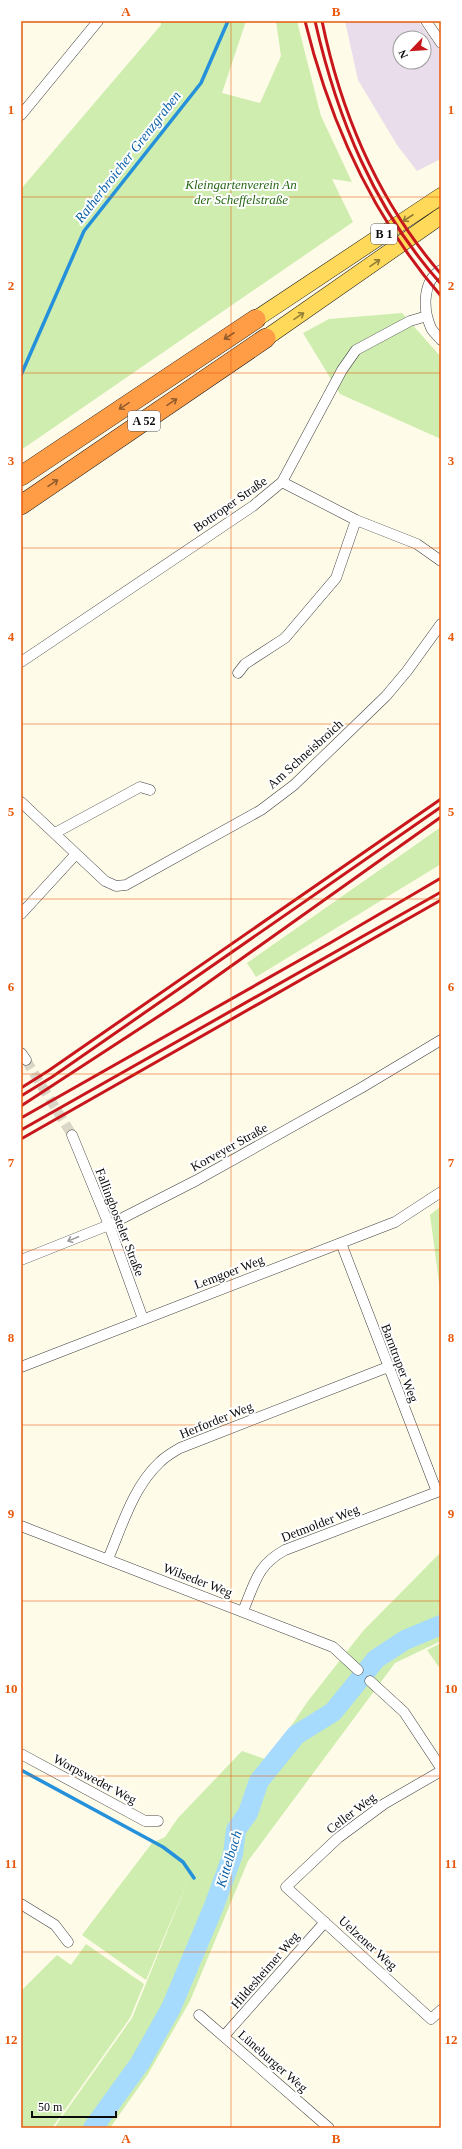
<svg xmlns="http://www.w3.org/2000/svg" width="462" height="2149" font-family="'Times New Roman',serif">
<style>
.industrial{fill:#eaddeb;fill-rule:evenodd}
.green{fill:#ceedae}
.lines{fill:none;stroke-linecap:round;stroke-linejoin:round}
.stream{stroke:#2691db;stroke-width:3.5}
.river{stroke:#a7dbfd;stroke-width:20}
.minor-tunnel{stroke:#dad7c8;stroke-width:10;stroke-dasharray:10 5;stroke-linecap:butt}
.minor-casing{stroke:#3e3e3e;stroke-width:11}
.primary-casing{stroke:#1c1c1c;stroke-width:17}
.motorway-casing{stroke:#1c1c1c;stroke-width:20}
.minor{stroke:#fff;stroke-width:10}
.primary{stroke:#ffd959;stroke-width:16}
.motorway{stroke:#ff9d47;stroke-width:19}
.rail{stroke:#c8161c;stroke-width:3}
.oneway{stroke:#917c36}
.oneway2{stroke:#915b2c}
.oneway3{stroke:#9d9d9d}
.grid{fill:none;stroke:#e8590c;stroke-width:1;stroke-opacity:0.55}
.labels{text-anchor:middle;dominant-baseline:central;stroke-width:4;stroke-linejoin:round;paint-order:stroke}
.shield{fill:#fff;stroke:#545454;stroke-width:1}
.shield-label{font-size:12px;font-weight:bold;fill:#0b0b0b}
.park-label{font-size:13px;font-style:italic;fill:#256816;stroke:#fff}
.street-label{font-size:13px;fill:#0b0b0b;stroke:#fff}
.water-label{font-size:14px;font-style:italic;fill:#0960a8;stroke:#fff}
.neatline{fill:none;stroke:#e8590c;stroke-width:1.5}
.grid-label{font-size:13px;text-anchor:middle;font-weight:bold;fill:#e8590c}
</style>
<rect width="100%" height="100%" fill="#fffbe9"/>
<!-- industrial -->
<path class="industrial" d="M345,21H418L441,52V159L417,171L397,145L358,80ZM400,38H424V62H400Z"/>
<!-- green -->
<path class="green" d="M161,21H246L222,93L260,103L281,56L276,21H297L321,116L352,182L332,179L353,222L21,450V189L161,25Z
M402,313L441,357V439L340,394L303,333L329,319Z
M441,827V864L256,977L247,963Z
M441,1206V1297L430,1215Z
M441,1552V1641L395,1663L248,1861L190,2001L148,2074L110,2128H54L132,2018L191,1873L146,1980L82,1935L152,1843L165,1837L178,1818L242,1751L268,1760L308,1701L363,1631Z
M441,1643V1670L427,1650Z
M86,1944L144,1984L130,2018L52,2128H21V1991L57,1955L71,1965Z"/>
<g class="lines">
<!-- stream -->
<path class="stream" d="M21,375L84,231L201,83L228,21
M21,1770L163,1847L183,1862L194,1878
M208,1899L214,1906"/>
<!-- river -->
<path class="river" d="M93,2128L140,2063L171,2008L214,1906L233,1854L236,1830L248,1813L259,1781L296,1735L333,1712L376,1659L405,1640L441,1625"/>
<!-- minor-tunnel -->
<path class="minor-tunnel" d="M26,1060L72,1135"/>
<defs>
<path id="minor" d="M426,21L441,43
M21,115L98,21
M441,270C422,281 423,310 431,328C433,332 438,336 441,340
M282,482L356,520L417,544L441,561
M21,662L253,506L282,482L342,370L356,350L410,321L427,316
M238,673L245,664L285,638L336,578L356,520
M21,802L105,881L116,886L126,885L261,810L294,785L386,696L407,671L441,624
M55,833L140,787L150,790
M21,914L76,854
M21,1053L26,1060
M72,1135L109,1225L143,1319
M21,1260L109,1225L197,1180L361,1088L441,1040
M21,1367L395,1222L441,1192
M21,1526L333,1647L358,1670
M108,1559C122,1526 133,1487 160,1462C166,1456 173,1452 180,1448L388,1367
M243,1611C255,1583 257,1565 285,1550L437,1492L341,1243
M370,1681L404,1712L441,1768
M21,1754L145,1821H158
M441,1771L384,1804L338,1838L286,1887L431,2019L441,2010
M21,1904L55,1925L68,1942
M199,2015L329,2128
M224,2036L325,1922"/>
<path id="primary" d="M256,319L441,196
M266,338L441,216"/>
<path id="motorway" d="M21,476L256,319
M21,505L266,338"/>
</defs>
<!-- minor casing -->
<use href="#minor" class="minor-casing"/>
<!-- primary casing -->
<use href="#primary" class="primary-casing"/>
<!-- motorway casing -->
<use href="#motorway" class="motorway-casing"/>
<!-- minor -->
<use href="#minor" class="minor"/>
<!-- primary -->
<use href="#primary" class="primary"/>
<!-- motorway -->
<use href="#motorway" class="motorway"/>
<!-- rail -->
<path class="rail" d="M305,21C330,123 372,216 441,296
M315,21C337,118 374,209 441,284
M322,21C341,113 379,202 441,274
M21,1088L48,1071L441,799
M21,1096L52,1077L441,807
M21,1106L182,1001L441,817
M21,1118L330,943L441,878
M21,1130L441,892
M21,1139L441,900"/>
</g>
<!-- one-way arrows -->
<defs><path id="oneway-shaft" d="M-6 0H5M1.5-3L5.5 0L1.5 3" fill="none" stroke-width="1.6" stroke-linecap="round" stroke-linejoin="round"/></defs>
<g class="oneway">
<use href="#oneway-shaft" transform="translate(408 218) rotate(147)"/>
<use href="#oneway-shaft" transform="translate(375 263) rotate(-35)"/>
<use href="#oneway-shaft" transform="translate(299 316) rotate(-34)"/>
</g>
<g class="oneway2">
<use href="#oneway-shaft" transform="translate(229 336) rotate(147)"/>
<use href="#oneway-shaft" transform="translate(172 402) rotate(-34)"/>
<use href="#oneway-shaft" transform="translate(124 406) rotate(146)"/>
<use href="#oneway-shaft" transform="translate(53 483) rotate(-34)"/>
</g>
<use class="oneway3" href="#oneway-shaft" transform="translate(73 1239) rotate(158)"/>
<!-- grid -->
<path class="grid" d="M231,21V2128M21,197H441M21,373H441M21,548H441M21,724H441M21,899H441M21,1074H441M21,1250H441M21,1425H441M21,1601H441M21,1776H441M21,1952H441"/>
<g class="labels">
<!-- shield labels -->
<g class="shield">
<rect x="371" y="224" width="26" height="20" rx="3"/>
<rect x="128" y="411" width="32" height="20" rx="3"/>
</g>
<g class="shield-label">
<text x="384" y="234">B 1</text>
<text x="144" y="421">A 52</text>
</g>
<!-- park labels -->
<g class="park-label">
<text x="241" y="184">Kleingartenverein An<tspan x="241" dy="15">der Scheffelstraße</tspan></text>
</g>
<!-- street labels -->
<g class="street-label">
<text transform="translate(230 504) rotate(-35)">Bottroper Straße</text>
<text transform="translate(305 754) rotate(-42)">Am Schneisbroich</text>
<text transform="translate(229 1147) rotate(-29)">Korveyer Straße</text>
<text transform="translate(120 1222) rotate(69)">Fallingbosteler Straße</text>
<text transform="translate(229 1272) rotate(-21)">Lemgoer Weg</text>
<text transform="translate(400 1363) rotate(69)">Barntruper Weg</text>
<text transform="translate(216 1420) rotate(-22)">Herforder Weg</text>
<text transform="translate(320 1523) rotate(-21)">Detmolder Weg</text>
<text transform="translate(198 1580) rotate(21)">Wilseder Weg</text>
<text transform="translate(95 1779) rotate(28)">Worpsweder Weg</text>
<text transform="translate(351 1813) rotate(-37)">Celler Weg</text>
<text transform="translate(368 1943) rotate(42)">Uelzener Weg</text>
<text transform="translate(265 1970) rotate(-49)">Hildesheimer Weg</text>
<text transform="translate(273 2061) rotate(41)">Lüneburger Weg</text>
</g>
<!-- water labels -->
<g class="water-label">
<text transform="translate(128 157) rotate(-52)">Ratherbroicher Grenzgraben</text>
<text transform="translate(229 1859) rotate(-73)">Kittelbach</text>
</g>
</g>
<!-- border -->
<rect width="462" height="2149" fill="none" stroke="#ffffff" stroke-width="44"/>
<!-- north arrow -->
<g transform="translate(412 50) rotate(245)"><circle r="19" fill="#ffffff" stroke="#9d9d9d"/>
<path d="M0-3L7 15L0 10L-7 15Z" fill="#c8161c"/>
<text y="-6" font-size="11" font-weight="bold" text-anchor="middle" fill="#0b0b0b">N</text>
</g>
<!-- scale -->
<path d="M32 2111v6h84v-6" fill="none" stroke="#0b0b0b" stroke-width="2"/>
<text x="38" y="2111" font-size="12" fill="#0b0b0b" stroke="#ffffff" stroke-width="3" paint-order="stroke">50 m</text>
<rect x="22" y="22" width="418" height="2105" class="neatline"/>
<g class="grid-label">
<text x="126" y="16">A</text>
<text x="336" y="16">B</text>
<text x="11" y="114">1</text>
<text x="451" y="114">1</text>
<text x="11" y="290">2</text>
<text x="451" y="290">2</text>
<text x="11" y="465">3</text>
<text x="451" y="465">3</text>
<text x="11" y="641">4</text>
<text x="451" y="641">4</text>
<text x="11" y="816">5</text>
<text x="451" y="816">5</text>
<text x="11" y="991">6</text>
<text x="451" y="991">6</text>
<text x="11" y="1167">7</text>
<text x="451" y="1167">7</text>
<text x="11" y="1342">8</text>
<text x="451" y="1342">8</text>
<text x="11" y="1518">9</text>
<text x="451" y="1518">9</text>
<text x="11" y="1693">10</text>
<text x="451" y="1693">10</text>
<text x="11" y="1868">11</text>
<text x="451" y="1868">11</text>
<text x="11" y="2044">12</text>
<text x="451" y="2044">12</text>
<text x="126" y="2143">A</text>
<text x="336" y="2143">B</text>
</g>
</svg>
